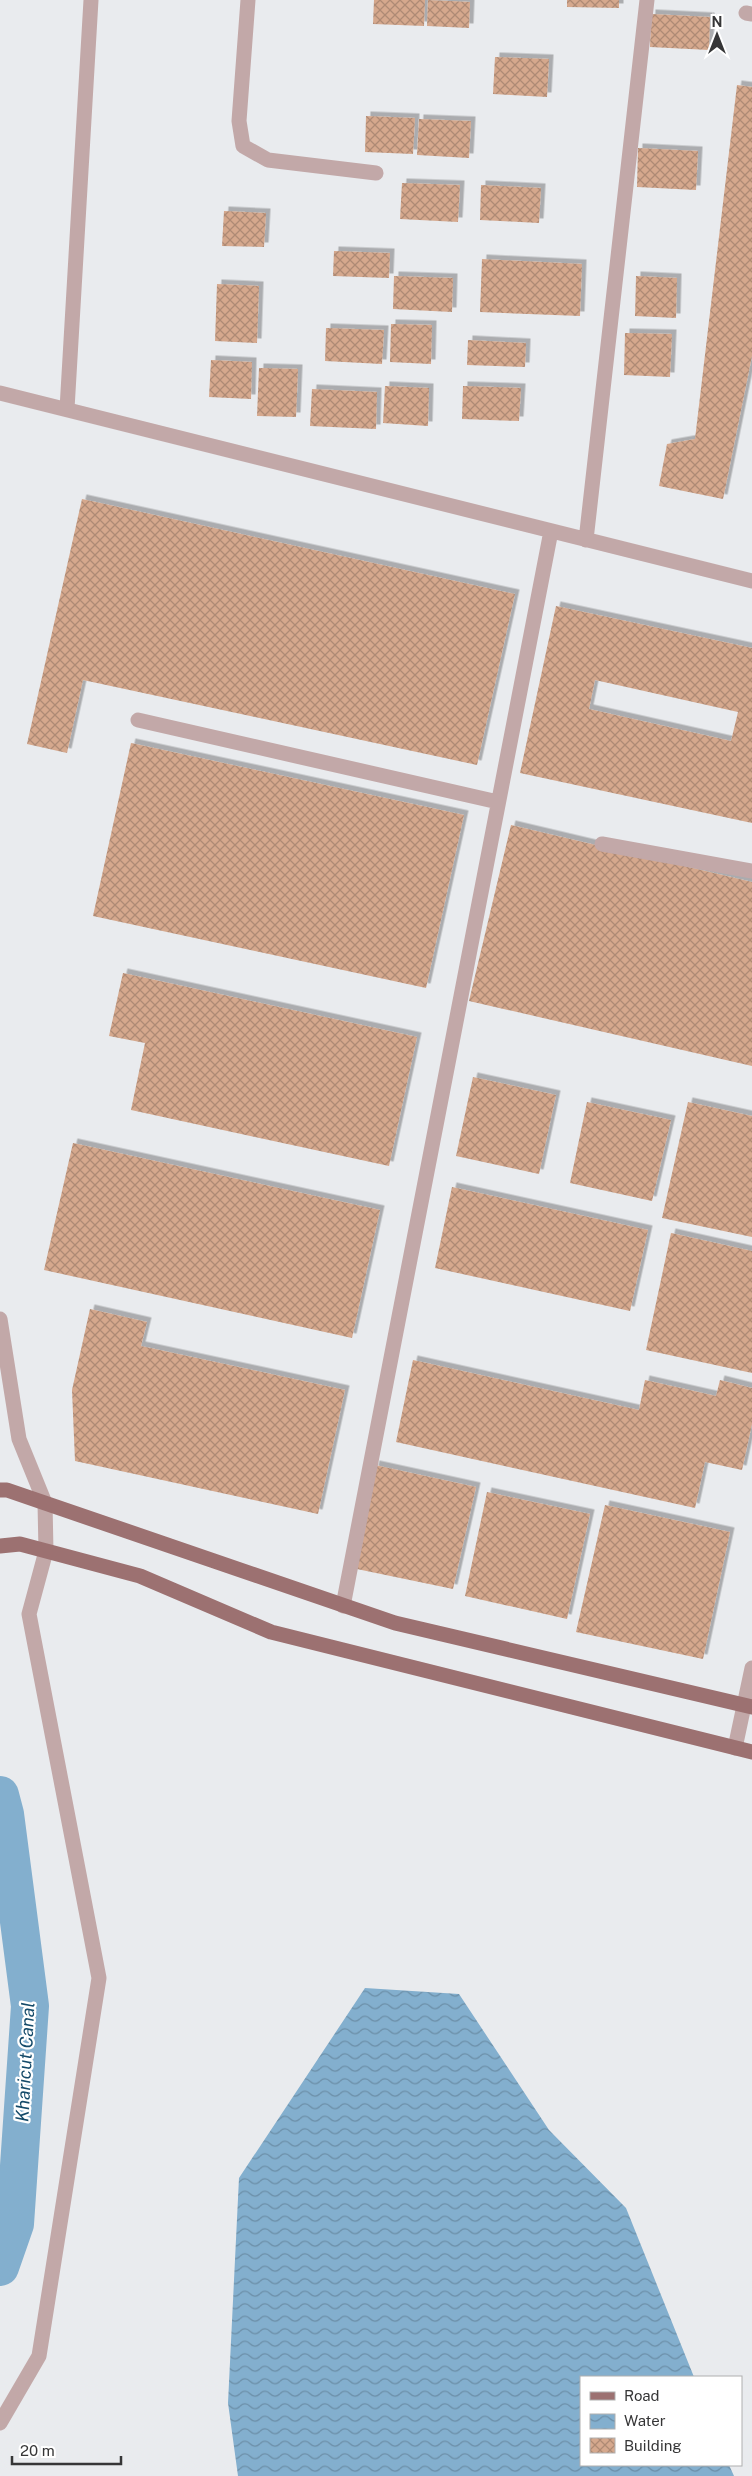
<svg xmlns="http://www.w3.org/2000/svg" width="752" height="2476" font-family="'Public Sans',sans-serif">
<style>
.water{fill:url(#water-waves)}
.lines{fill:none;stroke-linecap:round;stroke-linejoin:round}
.canal{stroke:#83afce;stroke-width:38}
.building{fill:url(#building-cross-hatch);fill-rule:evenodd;filter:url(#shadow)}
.minor{stroke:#c2a8a8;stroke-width:15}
.major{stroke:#9c7171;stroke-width:15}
.labels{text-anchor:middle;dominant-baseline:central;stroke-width:4.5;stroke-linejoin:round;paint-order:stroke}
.water-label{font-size:18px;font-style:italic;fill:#144a69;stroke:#fff}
</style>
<defs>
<pattern id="water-waves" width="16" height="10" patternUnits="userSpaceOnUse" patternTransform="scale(1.25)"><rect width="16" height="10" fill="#83afce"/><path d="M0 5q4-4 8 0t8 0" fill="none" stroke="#6c8fa8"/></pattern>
<pattern id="building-cross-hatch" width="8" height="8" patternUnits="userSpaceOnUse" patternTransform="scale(1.25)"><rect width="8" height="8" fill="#d5a88d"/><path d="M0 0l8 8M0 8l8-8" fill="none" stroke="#ae8a74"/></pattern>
<filter id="shadow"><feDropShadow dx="4.5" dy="-4.5" stdDeviation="0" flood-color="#0004"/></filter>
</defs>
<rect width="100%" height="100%" fill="#e9ebee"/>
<!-- water -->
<path class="water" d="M365,1988L459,1994L549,2130L626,2208L694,2377H581V2465H729L734,2476H238L228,2403L239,2178Z"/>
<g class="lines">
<!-- canal -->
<path class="canal" d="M0,1795L5,1814L30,2006L15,2224L0,2267"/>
</g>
<!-- building -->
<path class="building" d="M374,0H425L424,26L373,24Z
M428,0L470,2L469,28L427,26Z
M567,0H619V8L567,7Z
M651,14L710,17L709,50L650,47Z
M495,57L549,59L547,97L493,94Z
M737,85L752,87V356L723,499L659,486L667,444L695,439Z
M366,116L415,118L413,154L365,152Z
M419,119L471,121L469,158L417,155Z
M638,148L698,151L696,190L637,187Z
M402,183L460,185L458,222L400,219Z
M481,185L541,188L539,223L480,220Z
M224,211L266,213L264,247L222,246Z
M334,251L390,253L389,278L333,276Z
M482,259L582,264L580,316L480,312Z
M394,276L453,278L452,312L393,309Z
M636,276L677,278L676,318L635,316Z
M217,284L259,286L257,343L215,341Z
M391,324L432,325L431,364L390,362Z
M326,328L384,330L382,364L325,361Z
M625,333L672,334L670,377L624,375Z
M468,340L526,343L525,367L467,365Z
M211,360L252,362L251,399L209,397Z
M259,368L298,369L296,417L257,416Z
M385,386L429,388L428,426L383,423Z
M463,386L521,388L519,421L462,419Z
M312,389L377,392L376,429L310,426Z
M82,499L515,594L477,765L83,680L67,753L27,744Z
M556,606L752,648V823L520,773ZM595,680L738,712L731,741L589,709Z
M131,743L464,815L426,988L93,916Z
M511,825L752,882V1066L469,1001Z
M123,973L417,1037L389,1166L131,1110L145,1043L109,1036Z
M473,1077L556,1095L539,1174L456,1156Z
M587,1102L671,1120L652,1201L570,1183Z
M688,1102L752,1116V1237L662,1218Z
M73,1143L380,1210L352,1338L44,1270Z
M452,1187L648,1230L630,1311L435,1268Z
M671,1233L752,1251V1373L646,1350Z
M90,1309L147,1322L141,1346L345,1390L318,1514L75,1461L72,1390Z
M413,1360L639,1410L645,1380L716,1396L720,1380L752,1388V1424L742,1470L705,1462L695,1508L396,1442Z
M375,1465L476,1487L453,1589L352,1568Z
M487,1492L590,1514L567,1619L465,1596Z
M605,1505L730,1532L703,1659L576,1632Z"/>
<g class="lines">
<!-- minor -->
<path class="minor" d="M248,0L239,121L243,146L268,160L376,173
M746,13L752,14
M0,393L752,581
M67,409L91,0
M586,540L647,0
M138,720L498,802
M602,844L752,871
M0,1319L19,1439L45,1503L46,1551L29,1614L99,1978L39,2356L0,2423
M343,1606L551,531
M735,1748L752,1668"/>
<!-- major -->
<path class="major" d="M0,1490H7L395,1623L752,1707
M0,1546L20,1544L140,1576L271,1632L752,1752"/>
</g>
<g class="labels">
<!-- water labels -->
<g class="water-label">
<text transform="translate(25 2062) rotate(-87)">Kharicut Canal</text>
</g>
</g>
<!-- legend -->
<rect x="580" y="2376" width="162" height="90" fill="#ffffff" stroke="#afafaf"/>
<rect x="590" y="2392" width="25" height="8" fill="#9c7171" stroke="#afafaf"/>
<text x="624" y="2401" font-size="15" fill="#363637">Road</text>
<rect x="590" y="2414" width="25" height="15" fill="url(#water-waves)" stroke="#afafaf"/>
<text x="624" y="2426" font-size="15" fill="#363637">Water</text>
<rect x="590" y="2438" width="25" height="15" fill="url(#building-cross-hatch)" stroke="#afafaf"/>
<text x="624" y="2451" font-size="15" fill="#363637">Building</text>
<!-- north arrow -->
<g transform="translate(717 35)" stroke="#ffffff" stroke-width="4" paint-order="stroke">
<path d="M0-4L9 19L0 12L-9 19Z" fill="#363637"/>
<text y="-8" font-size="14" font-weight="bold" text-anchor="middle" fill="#363637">N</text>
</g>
<!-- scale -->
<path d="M12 2456v8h109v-8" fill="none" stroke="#363637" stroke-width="2.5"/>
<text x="20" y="2456" font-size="15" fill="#363637" stroke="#ffffff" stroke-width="4" paint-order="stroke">20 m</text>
</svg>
